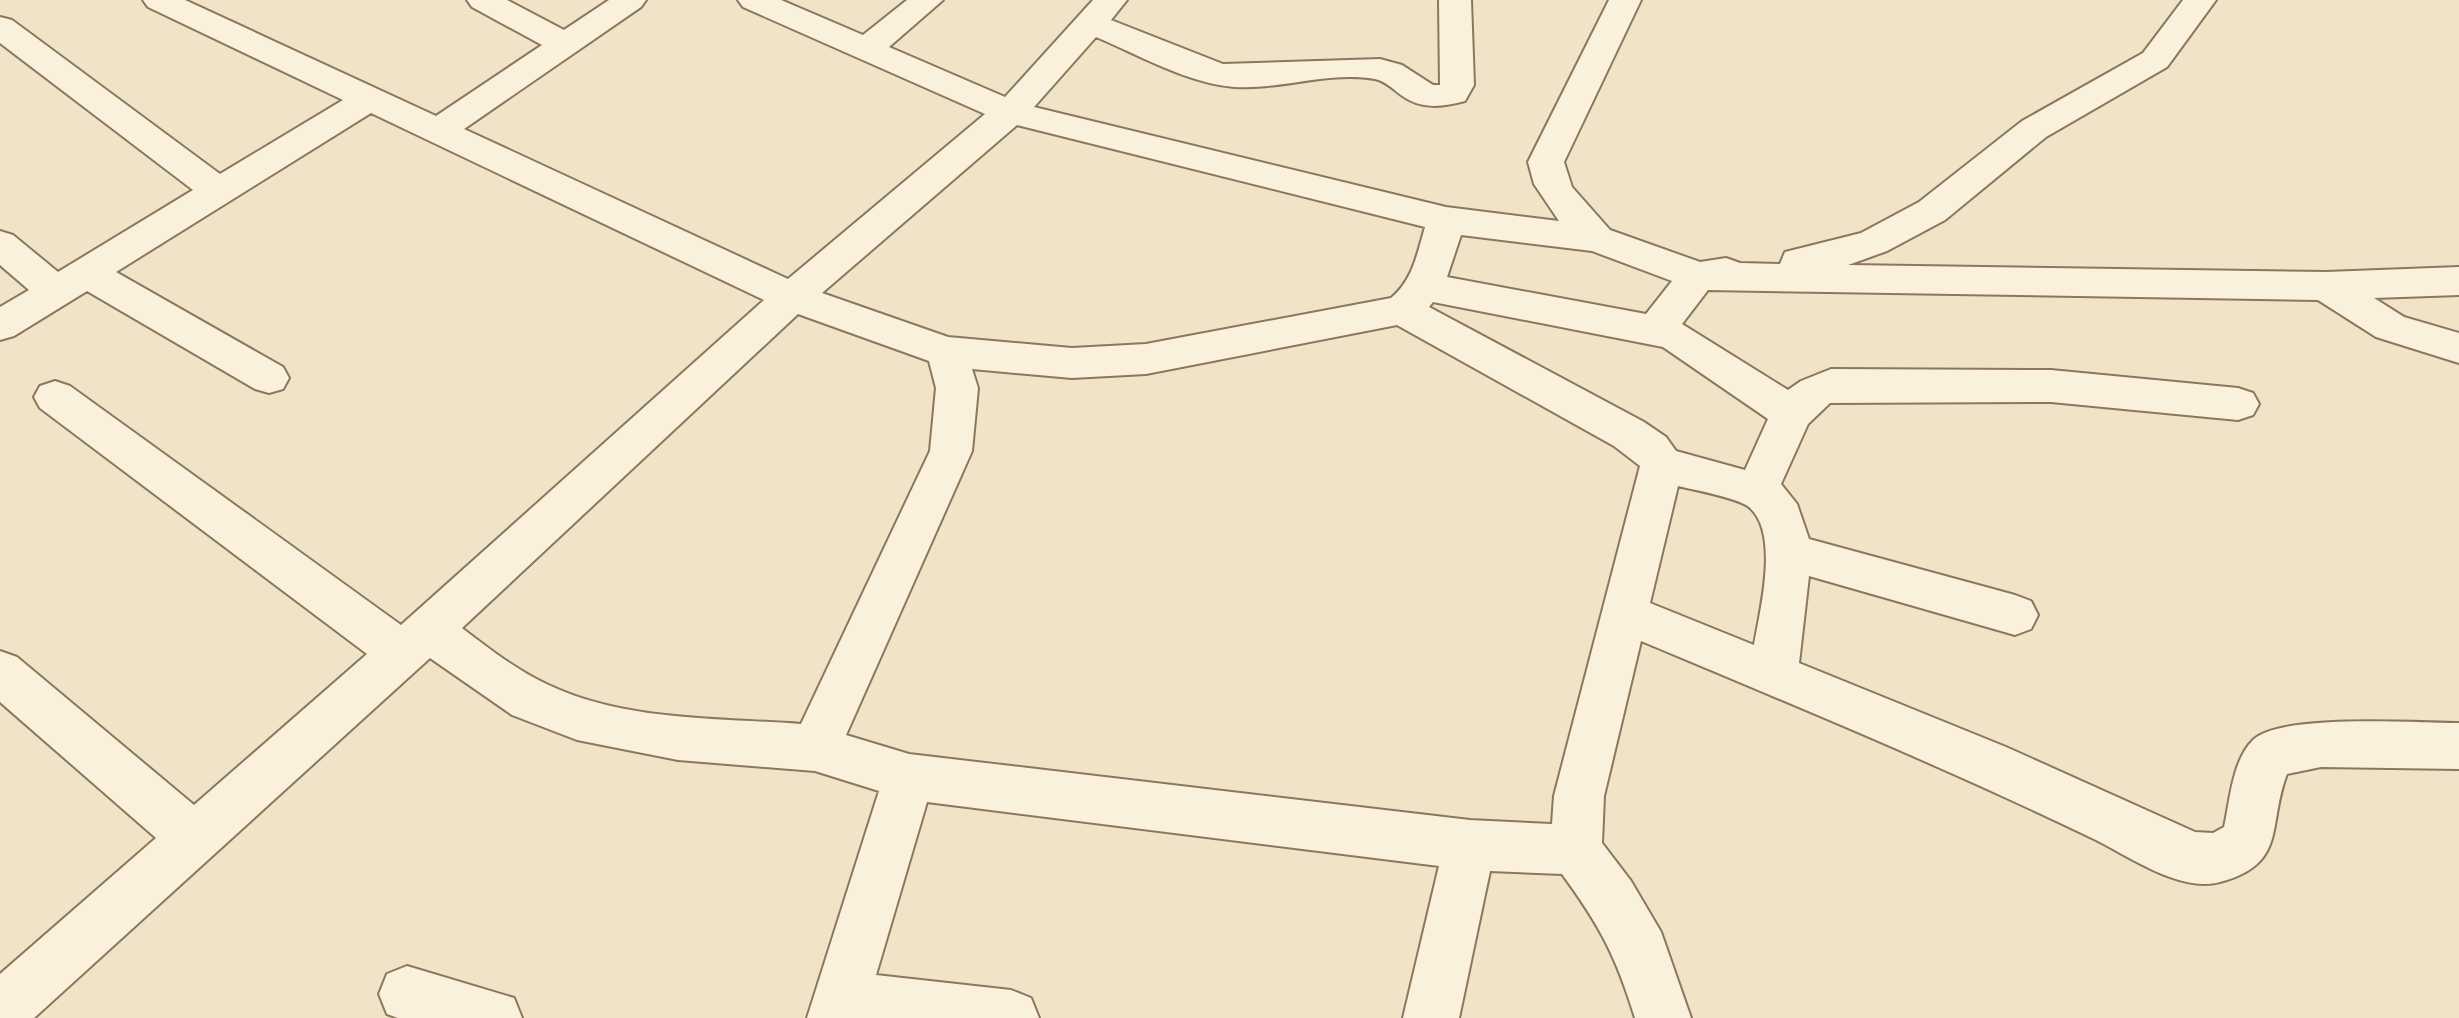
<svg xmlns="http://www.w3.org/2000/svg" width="2459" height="1018" font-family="Lora,serif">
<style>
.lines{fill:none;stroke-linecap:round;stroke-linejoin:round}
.minor-casing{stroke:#8d765c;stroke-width:4}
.minor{fill:#faf1dc;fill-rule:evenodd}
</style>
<rect width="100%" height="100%" fill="#f0e4c8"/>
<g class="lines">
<defs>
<path id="minor" d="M143,0H185L436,116L542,45L472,7L467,0H507L564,30L609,0H646L641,7L464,129L788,279L985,114L743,7L738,0H781L863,35L907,0H943L889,47L1005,97L1093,0H1127L1111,20L1223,64L1380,59L1402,65L1433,85H1440L1439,0H1471L1474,85L1465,101C1442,107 1421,110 1401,95C1393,89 1385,81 1375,79C1328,71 1281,90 1234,87C1187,83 1139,55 1096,37L1034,107L1446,207L1559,221L1534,184L1528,162L1609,0H1641L1564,162L1572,187L1610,230L1700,262L1726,258L1740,263L1780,264L1785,252L1861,233L1919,202L2022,121L2143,53L2183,0H2216L2167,67L2046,137L1945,220L1887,251L1848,265L2326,272L2459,267V295L2374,298L2404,317L2459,333V363L2376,337L2318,300L1708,290L1682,324L1788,390L1801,381L1831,369L2051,370L2238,388L2253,393L2259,404L2253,415L2238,420L2051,402L1830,403L1808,424L1781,484L1797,504L1809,539L2015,595L2031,601L2038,615L2031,629L2015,635L1809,576L1799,663L2006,747L2195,832L2213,833L2224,827C2230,801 2232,761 2253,740C2280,713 2418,723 2459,723V769L2321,767L2287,774C2267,825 2288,864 2220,882C2181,893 2130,857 2096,840C1947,768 1794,705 1641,641L1604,796L1602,843L1631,881L1661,932L1691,1018H1635C1616,956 1600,926 1562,874L1490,871L1459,1018H1403L1439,866L927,802L876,975L1011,990L1031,998L1039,1018H807L879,791L815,771L678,760L577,740L512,715L430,658L34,1018H0V974L156,838L0,702V651L17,657L194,805L367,654L40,408L34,397L40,386L55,381L70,386L401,625L764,300L371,113L116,272L283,367L289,378L283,389L269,393L255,389L87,291L14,336L0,340V307L29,290L0,265V231L13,235L58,272L193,190L0,43V17L12,20L220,174L343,100L148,7ZM1017,125L1425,227C1417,254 1413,280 1391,298L1146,344L1072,348L948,337L822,293ZM1461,235L1592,251L1672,281L1646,314L1447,277ZM1433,302L1663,347L1768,419L1745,470L1676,451L1666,437L1644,422L1429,307ZM798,314L929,361L936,388L930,451L801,724C722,718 634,721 560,690C524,676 492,651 462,628ZM1397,325L1614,446L1640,466L1554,796L1552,824L1470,820L909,754L846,735L972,451L978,388L972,369L1072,378L1146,374ZM1678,486C1695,490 1738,498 1749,507C1780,533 1760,610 1754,645L1650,603Z
M407,966L514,998L522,1018H398L387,1014L379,994L387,974Z"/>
</defs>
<!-- minor casing -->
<use href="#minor" class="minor-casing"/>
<!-- minor -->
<use href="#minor" class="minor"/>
</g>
</svg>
